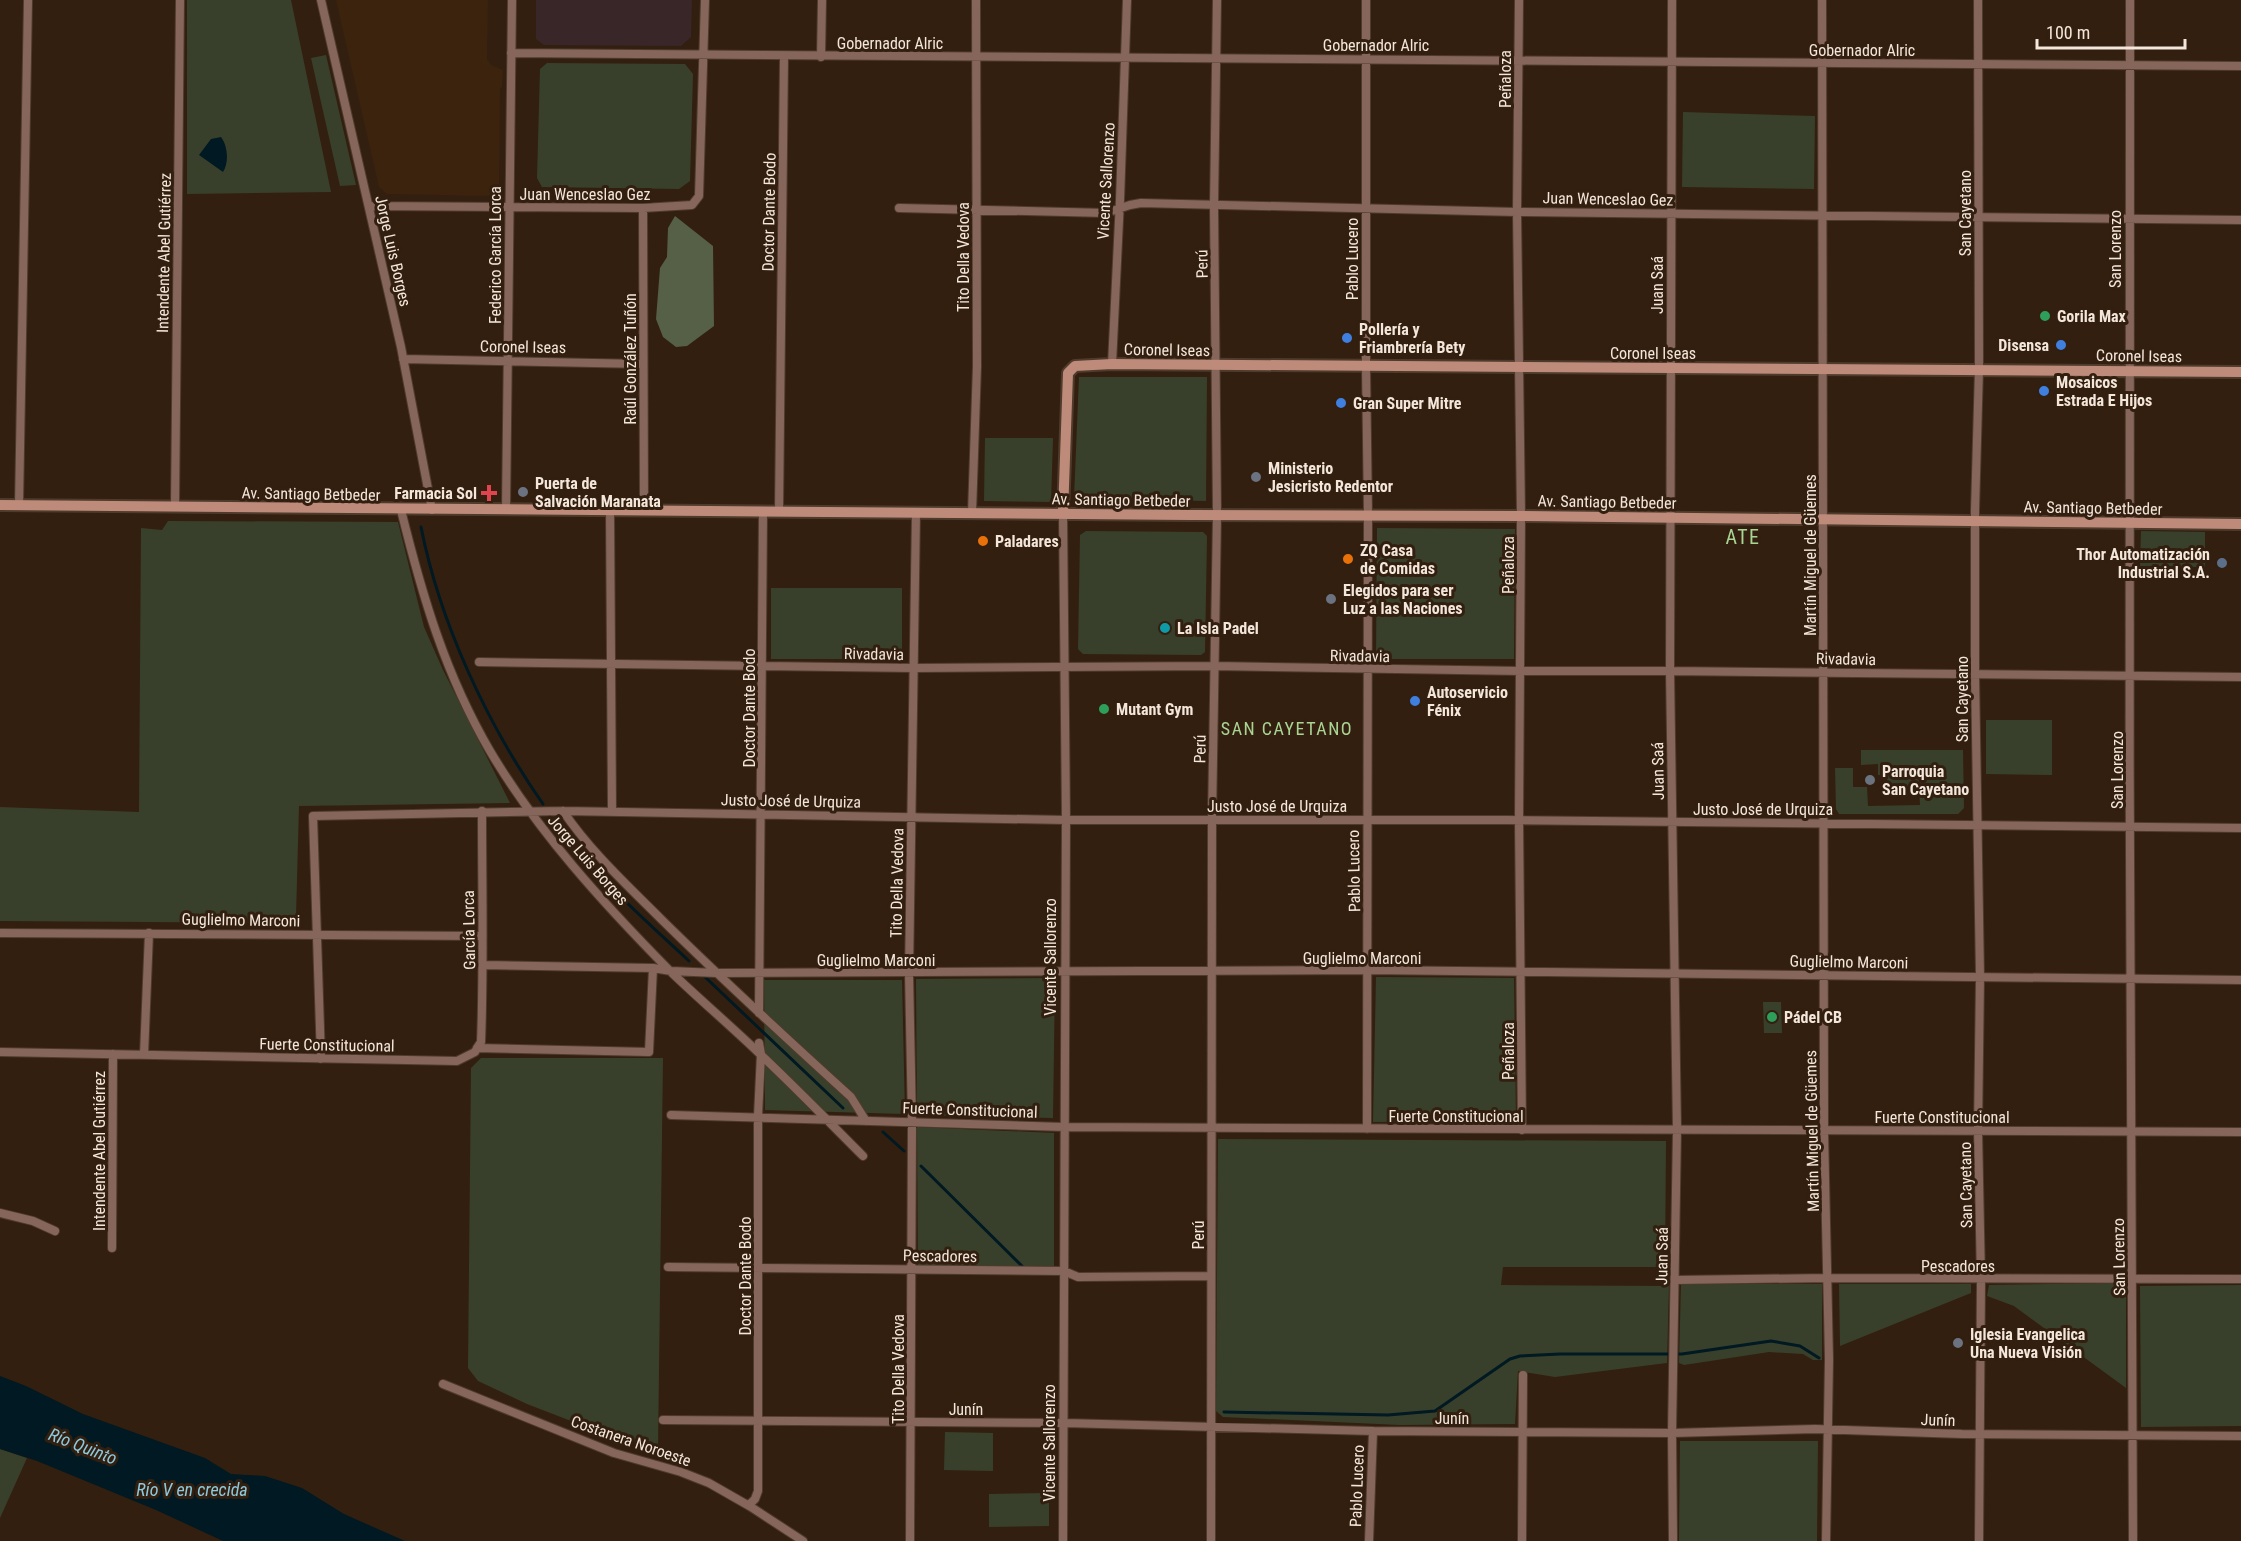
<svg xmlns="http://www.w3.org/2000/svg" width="2241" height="1541" font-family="'Roboto Condensed',sans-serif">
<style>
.built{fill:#3c230e}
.education{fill:#392629}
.green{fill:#38402b}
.forest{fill:#566047}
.water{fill:#001922}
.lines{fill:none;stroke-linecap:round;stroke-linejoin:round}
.stream{stroke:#001922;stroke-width:3}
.street-casing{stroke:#4e3b2c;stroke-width:10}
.secondary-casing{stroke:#4e3b2c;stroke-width:14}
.street{stroke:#86665b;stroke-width:8}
.secondary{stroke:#be8b7a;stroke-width:10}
.leisure-dot{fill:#2e9e5b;stroke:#331f0f;stroke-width:2}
.shop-dot{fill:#3f7fe0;stroke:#331f0f;stroke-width:2}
.worship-dot{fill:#6b7280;stroke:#331f0f;stroke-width:2}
.health-dot{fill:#e0444e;stroke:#331f0f;stroke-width:2}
.food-dot{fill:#e8710a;stroke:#331f0f;stroke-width:2}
.service-dot{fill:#5c6f8a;stroke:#331f0f;stroke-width:2}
.culture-dot{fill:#0f9aa8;stroke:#331f0f;stroke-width:2}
.labels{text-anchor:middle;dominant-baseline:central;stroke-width:6;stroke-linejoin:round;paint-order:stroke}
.street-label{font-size:16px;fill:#f3e6db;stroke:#331f0f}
.poi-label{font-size:16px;font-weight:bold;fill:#f3e6db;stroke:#331f0f;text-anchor:start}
.neighbourhood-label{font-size:18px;letter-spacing:1.5px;fill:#a9d594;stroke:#331f0f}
.water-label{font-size:18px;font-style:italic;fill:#8bcadf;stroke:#331f0f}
.quarter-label{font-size:20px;letter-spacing:1.5px;fill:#a9d594;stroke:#331f0f}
</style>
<rect width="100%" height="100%" fill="#331f0f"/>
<!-- built -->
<path class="built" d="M336,0H488L487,59L491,65L503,70L502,87L500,88L499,190L490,196L387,194L379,187Z"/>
<!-- education -->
<path class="education" d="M536,0H692L691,37L681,46L544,45L536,39Z"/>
<!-- green -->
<path class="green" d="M187,0H291L331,192L187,194Z
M326,55L356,185L340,186L311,58Z
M547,63L685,64L693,74L690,181L679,189L542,187L537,178L540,69Z
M1683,112L1815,116L1814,189L1682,187Z
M1079,377H1207L1206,501L1074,498Z
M985,438H1053L1051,502L984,501Z
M168,521L398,522L424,627L443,670L510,803L299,806L296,916L286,923L0,921V807L139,812L141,528L162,530Z
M1377,528L1515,529L1514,659H1376Z
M1086,531L1203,532L1207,536L1205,652L1201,655L1083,654L1078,649L1080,535Z
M2141,531L2205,532V567L2140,566Z
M771,588H902V659H771Z
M1986,720H2052V775L1986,774Z
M1861,750H1963L1964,808L1958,814H1839L1836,809L1835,768H1853V787H1867L1868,806L1920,805L1919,786H1887V775H1878V764L1861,765Z
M1376,977L1514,978L1516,1121L1373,1122Z
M1055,978L1053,1118L917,1115L916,979Z
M764,980H902L905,1114L765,1110Z
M1763,1002H1781L1782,1033H1764Z
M481,1058H663L658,1449L610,1436L527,1404L478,1381L468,1368L471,1068Z
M917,1127L1054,1133V1267L918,1265Z
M1218,1139L1666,1141L1665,1267H1503L1501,1285L1669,1286L1667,1363L1555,1377L1518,1371L1515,1424L1400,1425L1223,1417L1216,1411Z
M2126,1283V1388L2014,1306L1987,1296L1989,1285Z
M1681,1284H1822V1360H1813L1803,1354L1769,1352L1684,1365L1679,1363Z
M1839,1284H1971V1293L1840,1346Z
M2241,1285V1426L2141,1427L2140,1286Z
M945,1432L993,1433V1471L944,1470Z
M1680,1441H1818L1817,1541H1679Z
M0,1449L27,1458L0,1518Z
M1049,1493V1526L989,1527V1494Z"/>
<!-- forest -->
<path class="forest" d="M675,216L713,246L714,326L687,346L676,347L663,337L656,319L660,268L667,257L668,228Z"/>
<!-- water -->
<path class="water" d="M221,137C228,146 229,163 223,172L199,155L211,139Z
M0,1376L26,1386L83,1414L205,1458L231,1474L265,1476L302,1488L344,1514L405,1541H223L156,1510L37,1461L0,1449Z"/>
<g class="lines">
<!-- stream -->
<path class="stream" d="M421,527C440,623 487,724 543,804
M555,820C592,874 642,917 689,961
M704,976L843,1108
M883,1132L904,1151
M921,1166L1024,1268
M1224,1412L1388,1415L1435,1411L1510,1359L1520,1356L1560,1354H1682L1771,1341L1800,1346L1819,1358"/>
<defs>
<path id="street" d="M321,0L401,347L432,510
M1366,0V367L1368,515L1367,1129
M1519,0L1517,212L1521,516L1519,820L1522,1130
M1672,0L1670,671L1677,1130L1672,1433L1673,1541
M1822,0L1824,1131L1829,1359L1826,1541
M1978,0L1979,369L1975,511V674L1980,977L1978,1130L1981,1280L1979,1541
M2130,0C2128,514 2130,1027 2133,1541
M511,53L2241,66
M821,57L822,0
M370,206L643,208L692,205L699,196L705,0
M643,208L644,510
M899,208L1106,213L1130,205L1141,203L1517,212L2241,220
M403,359L643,364
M1112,364L1120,200L1127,0
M19,505L28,0
M175,507L180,0
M401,510C422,595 445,674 490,751C538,832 604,904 670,971C699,999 731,1026 760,1054C795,1087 829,1122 863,1156
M506,510L512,0
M610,510L612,812
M779,511L784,57
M972,513L977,366L976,0
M479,662L914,668L1214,666L1522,671H1670L2241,677
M563,811C590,851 627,885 661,919C723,980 787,1039 851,1097L866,1121
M0,933L482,936
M484,965L653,968L671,971L716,973L1368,970L2241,980
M759,1013L763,511
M477,1048L481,1042C484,965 482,888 482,811
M0,1052L457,1061L475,1052L477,1048L649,1052L653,968
M144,1055L149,933
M321,1059L313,816L563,811L1066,820H1506L2241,828
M671,1115L1064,1127L2241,1132
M0,1213L33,1221L55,1231
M112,1248L113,1054
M668,1267L1064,1271L1078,1277L1211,1276
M1675,1280L1827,1278L2241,1279
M443,1384L614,1453L681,1472L709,1483L751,1507L803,1541
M663,1420L1065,1423L1373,1431L1672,1433L1815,1429L1962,1434L2241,1436
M749,1505L755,1499L758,1491V1116L761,1054L759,1043
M910,1541L912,1122L909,973L916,513
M1063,1541L1066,820L1063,514
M1211,1541L1212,819L1217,515L1214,206L1217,0
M1369,1541L1373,1431
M1522,1541L1523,1375"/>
<path id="secondary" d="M0,505L1190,515L1521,516L2241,524
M1063,514L1068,373L1075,366L1112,364L2241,372"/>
</defs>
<!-- street casing -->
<use href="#street" class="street-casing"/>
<!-- secondary casing -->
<use href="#secondary" class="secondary-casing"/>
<!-- street -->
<use href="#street" class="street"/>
<!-- secondary -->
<use href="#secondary" class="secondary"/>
</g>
<!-- markers -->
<g class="leisure-dot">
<circle cx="2045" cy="316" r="6"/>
<circle cx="1104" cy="709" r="6"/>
<circle cx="1772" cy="1017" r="6"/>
</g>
<g class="shop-dot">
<circle cx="1347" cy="338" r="6"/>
<circle cx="2061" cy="345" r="6"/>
<circle cx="2044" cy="391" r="6"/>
<circle cx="1341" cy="403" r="6"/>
<circle cx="1415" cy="701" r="6"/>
</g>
<g class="worship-dot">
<circle cx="1256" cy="477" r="6"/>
<circle cx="523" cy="492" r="6"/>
<circle cx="1331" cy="599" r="6"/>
<circle cx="1870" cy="780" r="6"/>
<circle cx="1958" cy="1343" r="6"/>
</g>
<path class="health-dot" d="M486 484h6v6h6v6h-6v6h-6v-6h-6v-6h6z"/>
<g class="food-dot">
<circle cx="983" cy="541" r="6"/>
<circle cx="1348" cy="559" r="6"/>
</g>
<circle class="service-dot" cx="2222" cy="563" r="6"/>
<circle class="culture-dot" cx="1165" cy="628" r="6"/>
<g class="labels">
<!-- street labels -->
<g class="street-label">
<text x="890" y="43">Gobernador Alric</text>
<text x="1376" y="45">Gobernador Alric</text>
<text x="1862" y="50">Gobernador Alric</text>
<text transform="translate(1505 79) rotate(-90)">Peñaloza</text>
<text transform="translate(1106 181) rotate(-87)">Vicente Sallorenzo</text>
<text x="585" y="194">Juan Wenceslao Gez</text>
<text transform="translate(1608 199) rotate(1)">Juan Wenceslao Gez</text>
<text transform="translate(769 212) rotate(-89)">Doctor Dante Bodo</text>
<text transform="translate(1965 213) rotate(-90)">San Cayetano</text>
<text transform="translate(2115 249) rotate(-90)">San Lorenzo</text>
<text transform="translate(393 251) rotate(77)">Jorge Luis Borges</text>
<text transform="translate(164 253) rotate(-89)">Intendente Abel Gutiérrez</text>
<text transform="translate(495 255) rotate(-90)">Federico García Lorca</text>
<text transform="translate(963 257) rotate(-90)">Tito Della Vedova</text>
<text transform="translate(1352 259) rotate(-90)">Pablo Lucero</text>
<text transform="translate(1202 264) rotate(-91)">Perú</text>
<text transform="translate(1657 285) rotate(-90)">Juan Saá</text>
<text transform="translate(523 347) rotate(1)">Coronel Iseas</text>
<text transform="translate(1167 350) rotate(1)">Coronel Iseas</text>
<text x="1653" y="353">Coronel Iseas</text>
<text transform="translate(2139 356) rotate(1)">Coronel Iseas</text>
<text transform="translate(630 359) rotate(-90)">Raúl González Tuñón</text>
<text transform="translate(311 494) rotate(1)">Av. Santiago Betbeder</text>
<text transform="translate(1121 500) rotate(1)">Av. Santiago Betbeder</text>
<text transform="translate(1607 502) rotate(1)">Av. Santiago Betbeder</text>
<text transform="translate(2093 508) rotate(1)">Av. Santiago Betbeder</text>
<text transform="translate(1810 555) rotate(-90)">Martín Miguel de Güemes</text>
<text transform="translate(1508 565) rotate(-90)">Peñaloza</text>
<text transform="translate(874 654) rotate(1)">Rivadavia</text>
<text transform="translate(1360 656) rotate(1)">Rivadavia</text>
<text transform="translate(1846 659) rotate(1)">Rivadavia</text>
<text transform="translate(1962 699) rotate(-90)">San Cayetano</text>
<text transform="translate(749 708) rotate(-90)">Doctor Dante Bodo</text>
<text transform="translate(1200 749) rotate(-89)">Perú</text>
<text transform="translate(2117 770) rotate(-90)">San Lorenzo</text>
<text transform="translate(1658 771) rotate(-91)">Juan Saá</text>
<text transform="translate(791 801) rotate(1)">Justo José de Urquiza</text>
<text x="1277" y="806">Justo José de Urquiza</text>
<text x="1763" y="809">Justo José de Urquiza</text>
<text transform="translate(588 860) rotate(49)">Jorge Luis Borges</text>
<text transform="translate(1354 871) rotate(-91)">Pablo Lucero</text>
<text transform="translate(897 883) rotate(-89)">Tito Della Vedova</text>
<text transform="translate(241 920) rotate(1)">Guglielmo Marconi</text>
<text transform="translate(469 930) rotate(-91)">García Lorca</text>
<text transform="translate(1050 957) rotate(-90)">Vicente Sallorenzo</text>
<text x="1362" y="958">Guglielmo Marconi</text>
<text x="876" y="960">Guglielmo Marconi</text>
<text transform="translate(1849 962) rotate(1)">Guglielmo Marconi</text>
<text transform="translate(327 1045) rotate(1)">Fuerte Constitucional</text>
<text transform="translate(1508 1051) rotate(-90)">Peñaloza</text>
<text transform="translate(970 1110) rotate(2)">Fuerte Constitucional</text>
<text x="1456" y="1116">Fuerte Constitucional</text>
<text x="1942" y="1117">Fuerte Constitucional</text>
<text transform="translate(1812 1131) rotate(-91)">Martín Miguel de Güemes</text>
<text transform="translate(99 1151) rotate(-90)">Intendente Abel Gutiérrez</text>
<text transform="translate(1966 1185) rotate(-91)">San Cayetano</text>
<text transform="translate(1198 1235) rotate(-90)">Perú</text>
<text transform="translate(940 1256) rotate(1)">Pescadores</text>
<text transform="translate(1662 1256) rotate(-89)">Juan Saá</text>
<text transform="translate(2119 1257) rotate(-91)">San Lorenzo</text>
<text x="1958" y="1266">Pescadores</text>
<text transform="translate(745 1276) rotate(-90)">Doctor Dante Bodo</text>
<text transform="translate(898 1369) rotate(-90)">Tito Della Vedova</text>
<text x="966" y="1409">Junín</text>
<text x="1452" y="1418">Junín</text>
<text transform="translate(1938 1420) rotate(2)">Junín</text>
<text transform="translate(631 1441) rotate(19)">Costanera Noroeste</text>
<text transform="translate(1049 1443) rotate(-90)">Vicente Sallorenzo</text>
<text transform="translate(1357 1486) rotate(-88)">Pablo Lucero</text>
</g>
<!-- poi labels -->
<g class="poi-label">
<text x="2057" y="316">Gorila Max</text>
<text x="1359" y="329">Pollería y<tspan x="1359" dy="18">Friambrería Bety</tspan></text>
<text x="2049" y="345" text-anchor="end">Disensa</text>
<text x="2056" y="382">Mosaicos<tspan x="2056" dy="18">Estrada E Hijos</tspan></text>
<text x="1353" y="403">Gran Super Mitre</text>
<text x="1268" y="468">Ministerio<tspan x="1268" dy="18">Jesicristo Redentor</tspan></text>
<text x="535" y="483">Puerta de<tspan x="535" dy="18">Salvación Maranata</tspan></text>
<text x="477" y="493" text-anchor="end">Farmacia Sol</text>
<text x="995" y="541">Paladares</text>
<text x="1360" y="550">ZQ Casa<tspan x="1360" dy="18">de Comidas</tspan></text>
<text x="2210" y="554" text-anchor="end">Thor Automatización<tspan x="2210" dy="18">Industrial S.A.</tspan></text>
<text x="1343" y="590">Elegidos para ser<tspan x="1343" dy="18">Luz a las Naciones</tspan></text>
<text x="1177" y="628">La Isla Padel</text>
<text x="1427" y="692">Autoservicio<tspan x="1427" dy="18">Fénix</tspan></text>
<text x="1116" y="709">Mutant Gym</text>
<text x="1882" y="771">Parroquia<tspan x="1882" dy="18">San Cayetano</tspan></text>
<text x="1784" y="1017">Pádel CB</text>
<text x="1970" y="1334">Iglesia Evangelica<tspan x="1970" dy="18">Una Nueva Visión</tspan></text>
</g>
<!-- neighbourhood labels -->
<g class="neighbourhood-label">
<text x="1287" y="728">SAN CAYETANO</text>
</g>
<!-- water labels -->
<g class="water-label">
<text transform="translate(83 1446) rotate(21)">Río Quinto</text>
<text x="192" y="1489">Río V en crecida</text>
</g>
<!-- quarter labels -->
<g class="quarter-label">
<text x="1743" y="537">ATE</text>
</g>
</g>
<!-- scale -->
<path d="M2037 39v9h148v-9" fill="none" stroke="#f3e6db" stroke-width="3"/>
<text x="2046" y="39" font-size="18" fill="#f3e6db" stroke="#331f0f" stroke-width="4.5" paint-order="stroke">100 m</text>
</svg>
